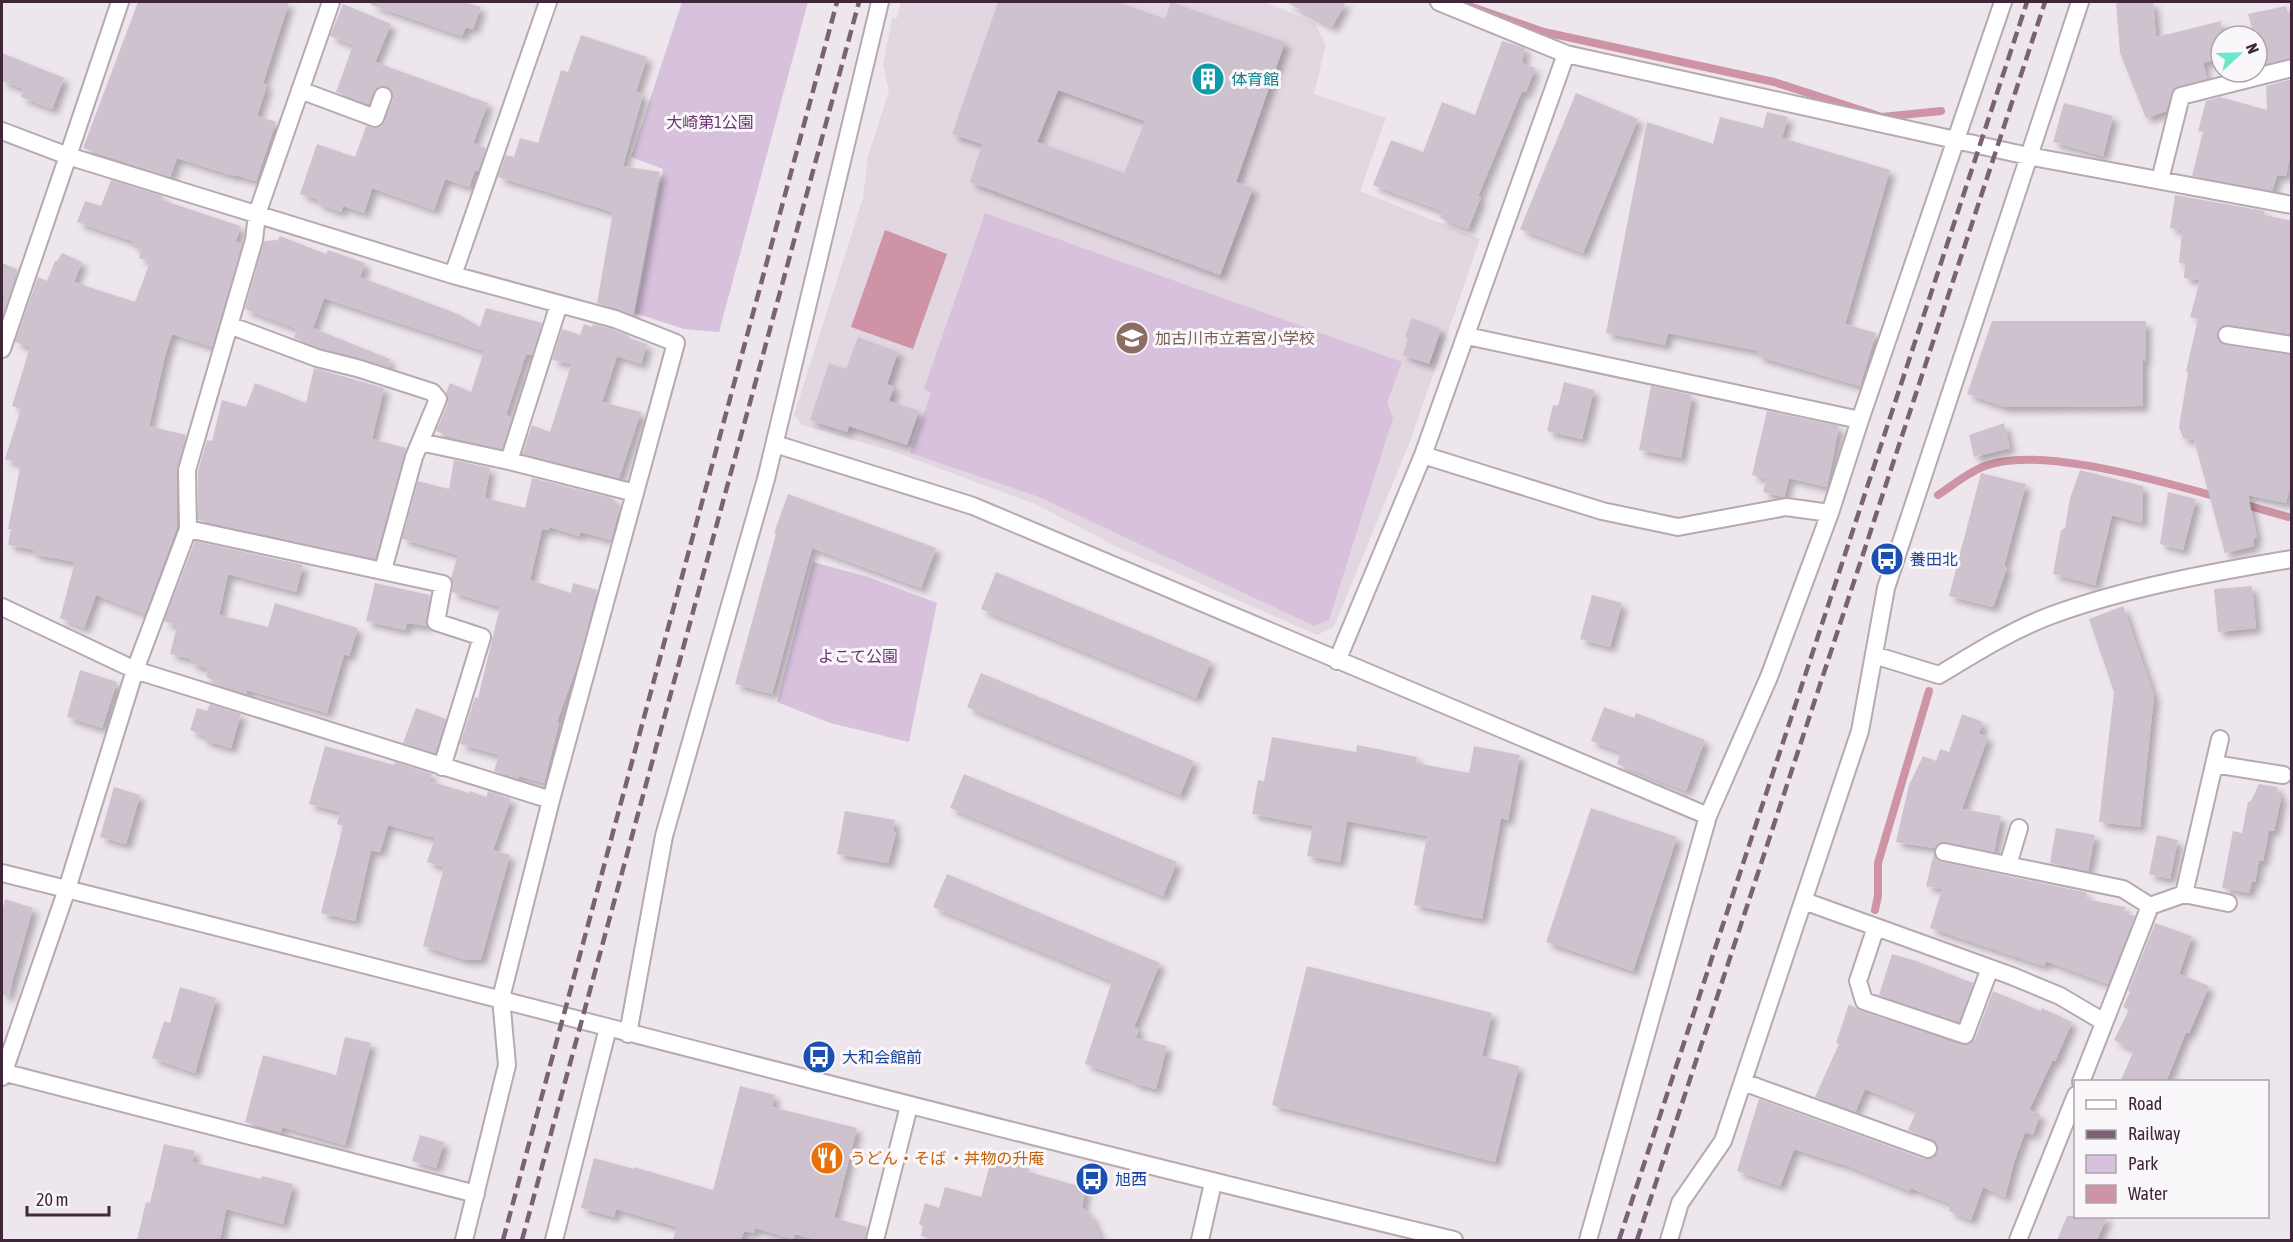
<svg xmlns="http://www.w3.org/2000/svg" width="2293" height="1242" font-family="'Asap Condensed','Noto Sans JP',sans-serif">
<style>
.built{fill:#e2d7e1}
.green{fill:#d7c1dd}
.water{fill:#ce94a6}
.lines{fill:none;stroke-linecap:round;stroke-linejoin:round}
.stream{stroke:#ce94a6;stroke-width:8}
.building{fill:#cec2ce;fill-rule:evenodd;filter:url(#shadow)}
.minor-casing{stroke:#b6a9b3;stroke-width:20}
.tertiary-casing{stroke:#b6a9b3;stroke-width:20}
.minor{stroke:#fff;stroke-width:16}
.tertiary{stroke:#fff;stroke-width:16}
.rail{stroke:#7a6174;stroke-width:4.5;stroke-dasharray:12 6;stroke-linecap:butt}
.labels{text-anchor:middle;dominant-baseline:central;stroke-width:6;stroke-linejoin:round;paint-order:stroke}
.culture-label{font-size:16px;fill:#0d838f;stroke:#faf7fa;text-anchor:start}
.park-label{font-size:16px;fill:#6d3373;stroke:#faf7fa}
.education-label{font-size:16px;fill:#785e54;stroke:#faf7fa;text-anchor:start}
.transit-label{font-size:16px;fill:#164399;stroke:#faf7fa;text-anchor:start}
.food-label{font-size:16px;fill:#c56008;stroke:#faf7fa;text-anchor:start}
</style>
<defs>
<filter id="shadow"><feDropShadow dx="5.5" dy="5.5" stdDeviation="3" flood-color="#0004"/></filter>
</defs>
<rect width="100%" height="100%" fill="#eee6ed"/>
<!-- built -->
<path class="built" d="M901,2H1265L1315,23L1326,45L1314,94L1386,118L1360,191L1480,239L1412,436L1334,627L1317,635L1119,548L1035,504L892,451L802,425L794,415L863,198L868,156L889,91L883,65L892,18H897Z"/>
<!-- green -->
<path class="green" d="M682,2H808L719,332L684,329L635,313L663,169L631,157Z
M985,213L1402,362L1387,403L1393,418L1329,620L1314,626L1039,497L910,453L931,393L924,389Z
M813,562L868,577L937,603L909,742L830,723L777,702Z"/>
<!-- water -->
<path class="water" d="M885,230L947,254L913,349L851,327Z"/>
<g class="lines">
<!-- stream -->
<path class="stream" d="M1469,6L1544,32L1774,82L1882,117L1941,111
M1938,495C1952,486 1968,472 1985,466C2039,445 2162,482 2218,497
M2239,503L2288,517
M1875,910L1878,896V863L1929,691"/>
</g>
<!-- building -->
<path class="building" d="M138,2H289L263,83L267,85L257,116L276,122L256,181L236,175L234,176L177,158L170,177L83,148Z
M371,2H464L481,7L473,29L466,27L462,36L371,5Z
M998,2H1118L1165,19L1171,2L1285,42L1236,182L1253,188L1220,275L970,182L982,144L952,134ZM1058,90L1145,121L1124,173L1037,142Z
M1286,2H1346L1332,27Z
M2116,2H2153L2156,37L2221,21V58L2203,63L2207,79L2174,88L2166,111L2146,118L2120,53Z
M343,4L391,24L375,62L488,103L473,143L486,148L478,171L475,170L469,187L445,179L434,210L372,188L364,213L343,206L341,212L318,204L319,200L300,194L317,144L355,157L366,126L376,128L382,126L393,99L391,90L386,86L376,88L369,104L336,92L353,45L330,36Z
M2286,6L2292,26V58L2262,65L2257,45V36H2254L2248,14Z
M581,35L647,57L636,92L643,94L623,166L660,172L633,315L597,303L613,212L498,177L506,155L514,157L520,138L538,143L561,70L568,72Z
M1502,41L1525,48L1522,63L1535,68L1526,92L1522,91L1478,196L1481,197L1468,229L1440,218L1442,211L1373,185L1391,140L1423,152L1442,102L1475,115Z
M2,53L64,78L52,109L21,97L24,89L2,81Z
M2292,79V146L2286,176L2277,175L2272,191L2192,176L2203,132L2198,131L2206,101L2220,97L2267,110L2266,86Z
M1576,93L1638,119L1583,253L1520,229Z
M2064,103L2113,116L2103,156L2053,142Z
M1767,112L1788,117L1782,138L1890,170L1845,324L1876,333L1860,386L1757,356L1759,351L1668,333L1665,345L1606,333L1647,122L1713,144L1720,117L1763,128Z
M111,180L163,196L162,200L240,226L236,242H243L212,347L172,334L165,356L149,426L186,435L177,470V527L145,614L96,595L84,628L60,618L75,562L33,554L34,550L8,545L11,529H8L20,468H17L18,463L5,459L21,409L12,406L30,347L15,342L38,277L47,281L55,261H57L62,253L82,262L74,282L135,302L150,262L139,258L142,250L133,247L135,242L77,222L85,201L101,206Z
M2175,195L2265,211L2264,215L2292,221V334L2229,325L2219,328L2217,334L2220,343L2225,345L2292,355V480L2286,503L2248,495L2257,537L2254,539V546L2225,553L2194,440L2183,438L2179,427L2188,372L2186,371L2198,319L2190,317L2200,280L2184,278L2185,264L2179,263L2182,230L2170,228Z
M280,236L326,254L328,250L365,263L360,277L458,314L480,327L486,308L542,323L532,355L526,354L506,415L512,418L502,449L458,439L436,431L448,403L446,393L450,383L471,392L484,351L324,298L313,328L390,359L389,367L320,348L294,338L297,329L245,309L264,241L278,240Z
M2,263L18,270L2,318Z
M1412,318L1441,329L1429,364L1403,355L1408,338L1405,336Z
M1992,321H2146L2145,361H2143V406L2005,407L1967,394Z
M584,324L592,327L593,324L612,329L629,336V338L647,344L641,364L617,356L602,402L641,412L619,478L522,454L532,425L550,432L567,378L571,364L552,360L562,329L580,335Z
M858,337L898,352L887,384L894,387L889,401L919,411L907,445L849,426L847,432L810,420L829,363L846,369Z
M314,368L384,388L372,439L406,448L375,559L198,520V471L207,440L212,441L222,400L246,407L255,383L306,403Z
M1564,382L1594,390L1582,439L1547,431L1553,405L1558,406Z
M1651,386L1692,395L1681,458L1639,450Z
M1767,411L1839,426L1827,487L1789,478L1784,497L1763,492L1766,479L1752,475Z
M2004,423L2010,448L1974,457L1969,435Z
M454,460L490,468L485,498L525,508L532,478L612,498L616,502L614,507L619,509L611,540L581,532L579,536L549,527V530L542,529L530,580L571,593L573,583L597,590L579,660L557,722L559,723L544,783L519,776L518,779L494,771L499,755L460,744L475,697L478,698L500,607L452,592L453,585L451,578L458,555L402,539L418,481L449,489Z
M2080,470L2143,486L2142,523L2112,515L2095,585L2053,574L2061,530L2065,528L2070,498Z
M1981,473L2026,484L2004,566L2007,568L1993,607L1949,596Z
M2168,492L2196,499L2183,550L2160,544Z
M788,494L936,548L921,588L812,548L772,694L735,684L776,534L774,533Z
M195,541L303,565L296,592L228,574L219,615L268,627L275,603L358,628L349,656L344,654L327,713L247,690L246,694L217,685L218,682L206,677L208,668L191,664L192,659L170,654L177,626L164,621Z
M996,572L1211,661L1196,698L981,609Z
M375,583L430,595L426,620L427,626L407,623L405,630L366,621Z
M2252,586L2256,628L2218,632L2214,589Z
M1592,595L1622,603L1610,647L1580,639Z
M2123,606L2154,696L2140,827L2099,822L2114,692L2089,619Z
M80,670L117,682L102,728L67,717Z
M981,673L1194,761L1180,795L967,707Z
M210,704L241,714L231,748L203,740V735L190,730L197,708L207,711Z
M1604,707L1634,718L1636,713L1705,740L1686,791L1617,764L1621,752L1591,741Z
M416,708L446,719L435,753L403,743Z
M1962,714L1983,722L1979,734L1988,737L1962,809L2001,816L1994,852L1946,842H1940L1934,848L1896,842L1909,785L1923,756L1936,761L1940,749L1949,752Z
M1272,737L1356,752L1357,745L1417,757L1416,763L1469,773L1474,746L1520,755L1508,820L1501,818L1482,919L1414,905L1427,836L1347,821L1340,862L1307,856L1313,826L1252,814L1258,780L1264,781Z
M325,746L394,765L395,762L432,774L429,781L469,793L470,791L486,797L488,791L511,799L493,850L510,855L481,959L466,960L423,946L444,867L427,862L435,838L388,825L380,852L371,850L355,921L321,913L343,826L337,824L340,812L309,804Z
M964,774L1177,862L1163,896L950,808Z
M2259,784L2277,787L2281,799L2274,831L2269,830L2263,861L2259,860L2255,882L2252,881L2249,893L2222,888L2233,831L2242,833L2248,802L2251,801Z
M114,787L140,795L126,844L100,837Z
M1591,808L1677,837L1633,971L1546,942Z
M845,811L895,820L893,830L896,833L888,863L837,854Z
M2056,828L2095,835L2088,871L2050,863Z
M2157,835L2178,840L2170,879L2149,874Z
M1934,853L1937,859L1942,862L2084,892L2087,893L2086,899L2125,907L2124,913L2135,916L2108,984L2046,961L2044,966L1930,928L1942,889L1926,886Z
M947,874L1160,963L1134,1027L1139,1029L1136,1038L1167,1046L1156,1089L1133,1083L1134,1081L1085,1064L1112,981L933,907Z
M5,899L33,908L8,996L2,995V912Z
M2155,923L2192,936L2179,974L2209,986L2189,1033L2186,1032L2166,1082H2120L2134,1050L2114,1040L2129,1010L2123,1007L2130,992L2128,991Z
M1892,954L1916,961L1973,983L1959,1022L1879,995Z
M1307,966L1492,1013L1482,1056L1519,1066L1495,1162L1272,1105Z
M180,987L216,998L195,1073L152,1058L164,1021L170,1023Z
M1993,991L2041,1011L2042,1008L2072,1022L2055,1061H2052L2029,1110L2040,1114L2033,1135L2025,1132L2014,1162L2005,1197L1983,1187L1971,1220L1949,1211L1951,1204L1911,1188L1910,1191L1841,1163V1164L1794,1149L1780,1186L1737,1171L1759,1099L1924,1159L1934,1157L1938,1152L1936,1142L1908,1130L1917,1110L1865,1089L1855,1112L1815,1097L1839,1044L1836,1043L1849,1004L1861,1011L1966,1045L1975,1039Z
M345,1037L371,1043L345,1145L282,1127L281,1132L245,1122L263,1055L336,1075Z
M740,1086L775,1095L772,1107L857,1128L834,1218L867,1227L865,1240H818L795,1234L793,1239L755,1228L754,1233L744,1231L741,1240H673L677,1227L616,1209L614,1217L581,1208L594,1158L634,1169V1167L713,1190Z
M420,1135L444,1142L436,1168L412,1161Z
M164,1144L195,1151L192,1162L261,1179L262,1176L293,1184L283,1224L226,1209L220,1240H137L146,1202L150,1203Z
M992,1157L1030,1169L1029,1172L1086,1188L1082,1207L1091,1216L1101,1240H937L921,1236L923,1226L919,1224L925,1203L939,1208L945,1187L981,1197Z
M2067,1216H2107L2097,1240H2057Z"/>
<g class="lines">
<defs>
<path id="minor" d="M1439,2L1566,54L2028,156L2292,205
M300,90L375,118L383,96
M2,131L68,156L453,275L615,319L676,343L551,800L501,998
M68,156L120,2
M2160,180L2181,96L2292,68
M453,275L548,2
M229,325L317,358L357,368L432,392L438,399L414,457L383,570
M2227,335L2292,345
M1467,336L1860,420
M420,442L509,461L635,493
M775,444L973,506L1708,816
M1423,455L1602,511L1678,527L1786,507L1830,513
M509,461L559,304
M188,529L443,584L436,622L482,637L442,767
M2,607L135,670L551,800
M1874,655L1939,675C1975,653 2012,630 2052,615C2126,588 2213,572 2292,559
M1337,661L1423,455L1566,54
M2214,764L2283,775
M1944,852L2123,889L2150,906
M2008,865L2019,828
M2184,894L2228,903
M1804,901L2012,976L2060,996L2104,1022
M1876,927L1858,981L1864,1001L1965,1035L1990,968
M2,1072L476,1194
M2,1077L67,889L135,670L188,529L187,470L254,240L257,214L331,2
M1743,1082L1928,1149
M2081,1082L2150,906L2184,894L2220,739
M554,1240L608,1028
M1200,1240L1213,1183
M1588,1240L1708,816L1769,677L1830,513L1860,420L2003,2
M1669,1240L1680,1203L1723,1141L1860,731L1886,588L2080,2
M2018,1240L2076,1095"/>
<path id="tertiary" d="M2,349L68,156
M2,873C486,993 968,1124 1454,1240
M628,1034L664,836L766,479L880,2
M464,1240L507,1065L501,998
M875,1240L909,1106"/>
</defs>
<!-- minor casing -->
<use href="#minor" class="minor-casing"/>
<!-- tertiary casing -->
<use href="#tertiary" class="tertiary-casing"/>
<!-- minor -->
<use href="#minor" class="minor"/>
<!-- tertiary -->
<use href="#tertiary" class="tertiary"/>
<!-- rail -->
<path class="rail" d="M503,1240L837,2
M522,1240L859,2
M1619,1240L2027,2
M1637,1240L2045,2"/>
</g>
<!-- icons -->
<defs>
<symbol id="building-disc" viewBox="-11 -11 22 22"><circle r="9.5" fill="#0f9aa8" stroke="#faf7fa"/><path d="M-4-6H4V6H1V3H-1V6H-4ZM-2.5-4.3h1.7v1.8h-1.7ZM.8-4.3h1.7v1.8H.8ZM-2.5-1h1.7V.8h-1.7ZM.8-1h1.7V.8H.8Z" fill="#fff"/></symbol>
<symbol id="school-disc" viewBox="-11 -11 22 22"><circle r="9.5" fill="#8d6e63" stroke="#faf7fa"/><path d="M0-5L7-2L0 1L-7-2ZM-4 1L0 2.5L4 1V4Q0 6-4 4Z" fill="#fff"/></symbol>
<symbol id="bus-disc" viewBox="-11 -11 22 22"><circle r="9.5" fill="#1a4fb4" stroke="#faf7fa"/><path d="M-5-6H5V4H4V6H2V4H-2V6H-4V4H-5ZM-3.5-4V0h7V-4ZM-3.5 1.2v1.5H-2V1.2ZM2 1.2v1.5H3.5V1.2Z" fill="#fff"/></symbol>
<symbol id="restaurant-disc" viewBox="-11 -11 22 22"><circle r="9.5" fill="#e8710a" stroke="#faf7fa"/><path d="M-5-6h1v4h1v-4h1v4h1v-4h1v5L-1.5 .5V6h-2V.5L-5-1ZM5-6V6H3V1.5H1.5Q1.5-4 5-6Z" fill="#fff"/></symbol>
</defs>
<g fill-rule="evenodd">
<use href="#building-disc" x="1189" y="60" width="38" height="38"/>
<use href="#school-disc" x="1113" y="319" width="38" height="38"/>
<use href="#bus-disc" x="1868" y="540" width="38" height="38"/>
<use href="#bus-disc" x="800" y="1038" width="38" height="38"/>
<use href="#restaurant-disc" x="808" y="1139" width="38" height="38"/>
<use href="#bus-disc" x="1073" y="1160" width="38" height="38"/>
</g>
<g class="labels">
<!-- culture labels -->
<g class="culture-label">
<text x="1231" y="79">体育館</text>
</g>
<!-- park labels -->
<g class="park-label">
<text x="710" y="122">大崎第1公園</text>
<text x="858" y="656">よこて公園</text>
</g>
<!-- education labels -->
<g class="education-label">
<text x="1155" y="338">加古川市立若宮小学校</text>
</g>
<!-- transit labels -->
<g class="transit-label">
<text x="1910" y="559">養田北</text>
<text x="842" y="1057">大和会館前</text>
<text x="1115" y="1179">旭西</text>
</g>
<!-- food labels -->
<g class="food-label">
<text x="850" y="1158">うどん・そば ・丼物の升庵</text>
</g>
</g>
<!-- border -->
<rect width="2293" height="1242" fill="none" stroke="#3f2639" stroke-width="6"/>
<!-- legend -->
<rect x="2074" y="1080" width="195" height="138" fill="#faf7fa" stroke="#afa3ad" stroke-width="1.5"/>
<rect x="2086" y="1100" width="30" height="9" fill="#ffffff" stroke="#afa3ad" stroke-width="1.5"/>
<text x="2128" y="1110" font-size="18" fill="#3f2639">Road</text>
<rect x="2086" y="1130" width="30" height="9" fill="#7a6174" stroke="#afa3ad" stroke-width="1.5"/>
<text x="2128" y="1140" font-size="18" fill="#3f2639">Railway</text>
<rect x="2086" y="1155" width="30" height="18" fill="#d7c1dd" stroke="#afa3ad" stroke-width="1.5"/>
<text x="2128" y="1170" font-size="18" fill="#3f2639">Park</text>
<rect x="2086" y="1185" width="30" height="18" fill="#ce94a6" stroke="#afa3ad" stroke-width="1.5"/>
<text x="2128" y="1200" font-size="18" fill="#3f2639">Water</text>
<!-- north arrow -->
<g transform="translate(2239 54) rotate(68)"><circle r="28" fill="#faf7fa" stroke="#afa3ad" stroke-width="1.5"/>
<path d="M0-4.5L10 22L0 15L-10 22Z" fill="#6be7cb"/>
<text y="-9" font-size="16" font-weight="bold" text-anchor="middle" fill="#3f2639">N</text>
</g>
<!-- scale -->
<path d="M27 1206v9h82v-9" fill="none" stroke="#3f2639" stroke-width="3"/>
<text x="36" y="1206" font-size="18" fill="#3f2639" stroke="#faf7fa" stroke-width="4.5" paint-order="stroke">20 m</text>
</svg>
